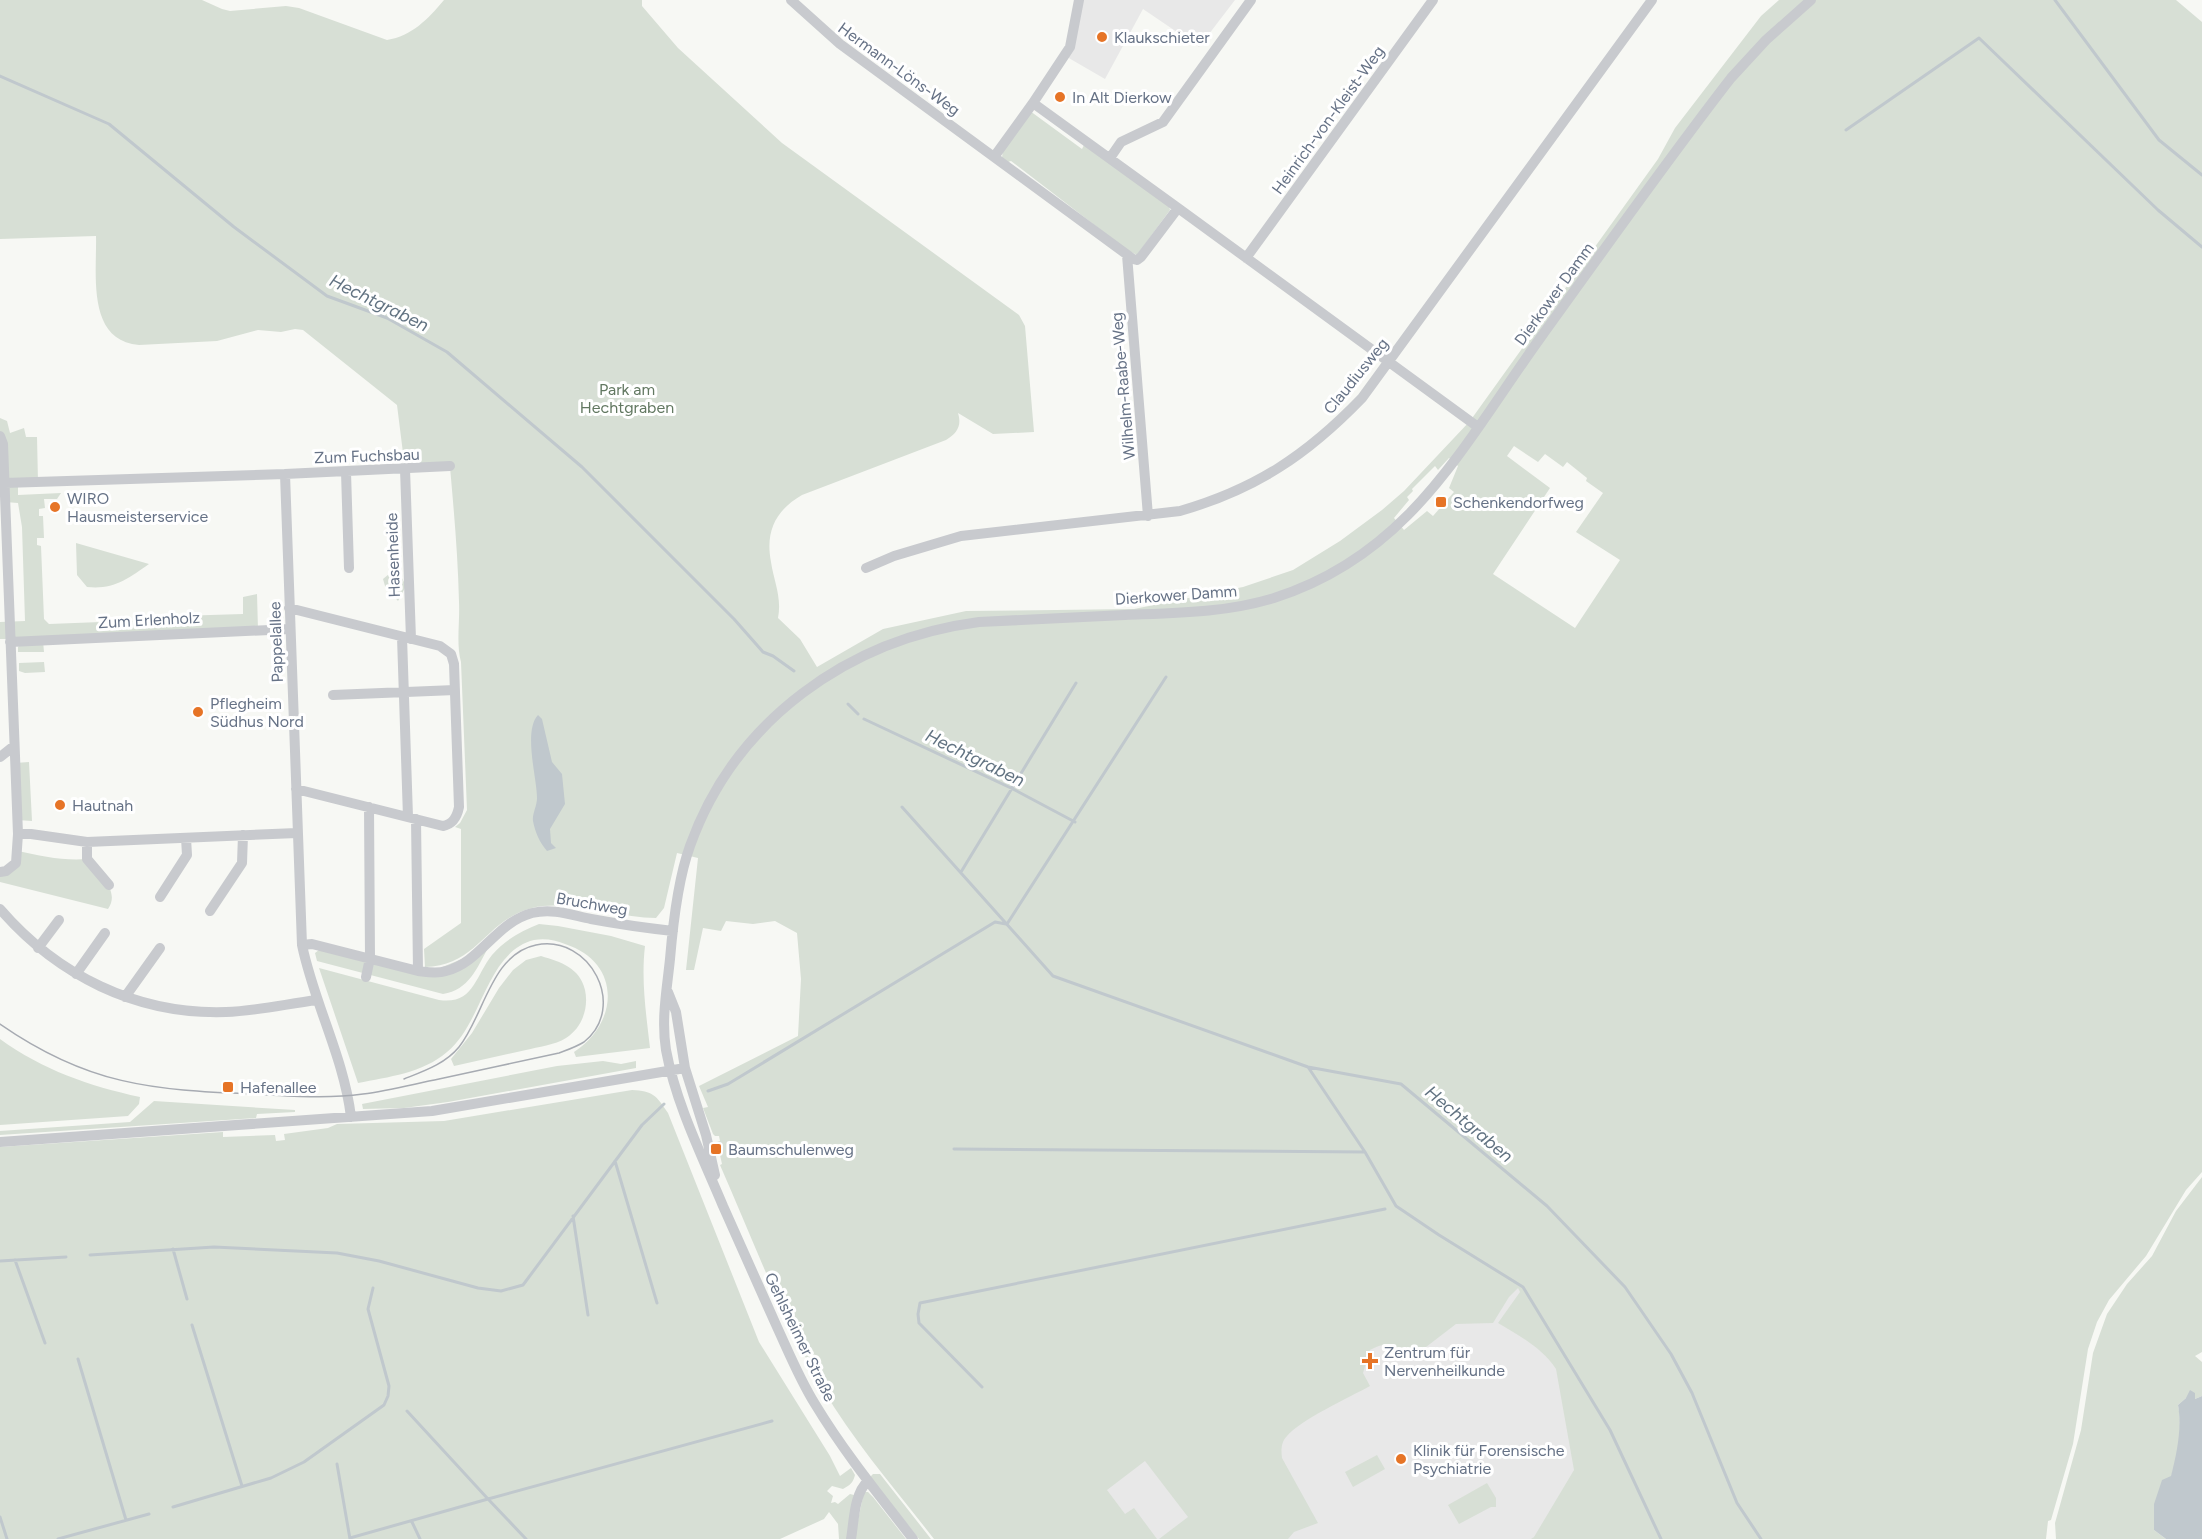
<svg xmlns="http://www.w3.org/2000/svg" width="2202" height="1539" font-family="Figtree,sans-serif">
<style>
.built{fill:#e8e8e8}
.green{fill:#d7dfd5;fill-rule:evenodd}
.water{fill:#c0c8cd}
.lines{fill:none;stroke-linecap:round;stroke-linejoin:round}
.stream{stroke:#c0c8cd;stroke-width:3}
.minor{stroke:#c8cace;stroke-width:10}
.tram{stroke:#a7abb2;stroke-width:1.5}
.poi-dot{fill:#e67426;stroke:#fff;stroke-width:2}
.labels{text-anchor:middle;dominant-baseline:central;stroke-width:6;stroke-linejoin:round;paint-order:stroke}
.poi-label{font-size:16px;fill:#667286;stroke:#fff;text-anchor:start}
.street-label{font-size:16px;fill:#667286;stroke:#fff}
.park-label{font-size:16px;fill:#627861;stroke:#fff}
.water-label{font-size:18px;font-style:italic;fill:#627382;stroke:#fff}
</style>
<rect width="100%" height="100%" fill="#f7f8f4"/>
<!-- built -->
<path class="built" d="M1082,0H1235L1199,47L1143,9L1105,79L1067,57Z
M1518,1287L1640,1482L1669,1539H954L1114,1406Z"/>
<!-- green -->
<path class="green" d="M0,0H202L222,9L230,11L286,6L299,8L387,40C412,36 428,19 444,0H642V6L678,48L782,143L1019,315L1025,326L1034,432L993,434L958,413C962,426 957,433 946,440L802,495C776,510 765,531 771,562C774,582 782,597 778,618L800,639L817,667L883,629L966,611L1134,609L1243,587L1293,570L1340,541L1382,510L1404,491L1470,421L1658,159L1675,128L1761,16L1779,0H2176L2202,22V1172L2186,1190L2146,1256L2109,1300L2097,1322L2088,1349L2073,1444L2051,1520L2048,1521L2046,1539H1531L1534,1537L1574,1470L1556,1369C1542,1348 1520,1336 1498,1323L1520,1292L1518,1288L1509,1297L1493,1323L1456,1324L1413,1357C1396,1347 1389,1339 1370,1350L1363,1373L1370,1386C1350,1397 1300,1420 1287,1436C1281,1442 1281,1450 1282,1458L1318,1523L1294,1532L1288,1539H1159L1188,1517L1145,1461L1107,1490L1125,1514L1134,1508L1157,1539H934C896,1490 854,1442 823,1389C782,1318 753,1240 720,1165L722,1164L717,1142L720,1141L719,1136H715L713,1134L703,1108L708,1107L699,1086L798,1036L801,979L797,933L775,921L753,924L726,921L721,931L703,928L694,970H686L698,858L677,853L664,908L656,918C618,918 568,899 532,908C485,920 478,966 425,967L424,949L461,923V829L455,827L460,823L467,810L461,662C456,644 460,622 459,602C458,557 454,512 450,467L405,469L397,405L303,330L295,329L281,332L258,330L217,341L139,345C86,341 97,273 96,236L0,239ZM1514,446L1538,462L1545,454L1563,467L1567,462L1587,478L1586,481L1603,493L1576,532L1620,560L1575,628L1493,574L1550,488L1507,456ZM1449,458L1458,466L1449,488L1454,492L1433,516L1427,511L1404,530L1394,518L1409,500L1407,497L1413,491L1412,489L1435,466L1438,470Z
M1030,111L1082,149L1084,145L1169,206L1170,210L1137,255L1127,250L1011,161L1008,162L1002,158L1003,149Z
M0,418L7,421L10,433L24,428L26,437H37L38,482L18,483V495L61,493L57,499H44L45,508L39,509V516H43L44,538H37V545L41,546L44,619L49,624L178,619V616L243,614V597L257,594L258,630L43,641L44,652H18V647L25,639H0V622L25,621L22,527L18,503L5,502L0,494Z
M76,543L149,564C128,579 113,590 87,587L77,575Z
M399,572L406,586L398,601L385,586L383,579L389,574Z
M44,662L45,672L25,673L19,671V663Z
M29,762L32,821L17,820L15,763Z
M18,851C40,856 64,861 87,859C98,872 121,891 108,909L0,882V872L6,871Z
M539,924L558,926L611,936L645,946C641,980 646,1013 650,1048L576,1057L574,1052C620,1022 621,962 565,944C555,940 545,938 534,940C486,952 483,1023 447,1052C423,1073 388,1077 358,1083L319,968L439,1000C474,1005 475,976 492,955C505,940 521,931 539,924Z
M488,948C477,968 469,990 443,994L317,961L315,953L319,950L421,976Z
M541,956C561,962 580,968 585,990C589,1008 582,1028 566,1038C555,1045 538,1047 526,1050C502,1055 478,1061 454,1066L451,1059L472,1033L499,988L513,970L526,960Z
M0,1039C43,1070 89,1086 140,1097L139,1104L128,1116L0,1125Z
M603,1061L621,1064L636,1061V1068L448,1102L404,1108L363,1109L362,1104L557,1066Z
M632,1090C653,1091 656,1095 668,1113L759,1342L830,1456L840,1476L851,1468L855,1475C853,1483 850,1485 843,1489L832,1486L827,1491L833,1496L831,1503L835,1502L838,1504L850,1494L854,1495L849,1539H839L838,1524L829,1512L824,1519L780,1539H0V1147L223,1132V1137L275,1135L276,1141L285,1140L284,1134L328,1128L337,1124L444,1121Z
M154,1101L295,1110V1112L257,1114L256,1118L0,1135V1131L130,1122Z
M2202,1177V1352L2195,1356L2202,1362V1396L2195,1399L2186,1398L2178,1405C2186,1447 2166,1491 2154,1530L2166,1539H2056L2055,1523L2081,1430L2093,1353L2107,1314L2127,1284L2152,1256L2176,1211Z
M1377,1455L1385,1469L1353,1487L1345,1472Z
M873,1474H880L931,1539H919L870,1477Z
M1487,1483L1496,1498V1507H1491L1459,1524L1448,1505Z
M864,1492H868L873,1497L906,1539H854Z"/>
<!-- water -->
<path class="water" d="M538,715L542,719L552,762L562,774L565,804L550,829L551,843L556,848L547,851C540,843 535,832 533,821C532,814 537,806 537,798C537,778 523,731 538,715Z
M2190,1390L2195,1393V1399L2202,1396V1539H2166L2154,1530V1504L2162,1480L2171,1476C2177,1453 2182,1428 2178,1405L2186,1398Z"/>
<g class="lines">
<!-- stream -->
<path class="stream" d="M2055,0L2159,140L2202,175
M0,76L109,124L234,227L327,296L387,318L447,352L582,467L734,619L763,652L773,656L794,671
M1846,130L1979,38L2158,210L2202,247
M848,704L858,714
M864,719L1013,789L1075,822
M902,807L1053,976L1308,1067L1401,1084L1547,1206L1625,1287L1671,1354L1692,1393L1737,1503L1761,1539
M961,872L1076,683
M1007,924L1166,677
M1308,1067L1365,1152L1396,1206L1439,1235L1523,1287L1610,1430L1661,1539
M708,1091L728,1084L995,922L1006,924
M954,1149L1365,1152
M615,1161L657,1303
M573,1216L588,1315
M173,1249L187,1299
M90,1255L214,1247L337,1253L379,1261L478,1288L501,1291L523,1285L642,1125L664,1104
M15,1260L45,1343
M0,1261L66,1257
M192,1325L242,1486
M78,1359L126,1520
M982,1387L919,1323L918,1314L920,1303L1385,1209
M407,1411L488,1499L772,1421
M337,1464L350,1539
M173,1507L271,1478L304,1462L384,1405L388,1396L389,1386L368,1309L373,1288
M0,1517L7,1539
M412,1522L420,1539
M350,1538L488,1499L526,1539
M58,1539L149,1514"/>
<!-- minor -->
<path class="minor" d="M791,0L840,44L1133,259L1137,260L1141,257L1178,208L1033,103L994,157
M1033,103L1070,47L1079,0
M1110,158L1121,142L1163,122L1251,0
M1178,208L1478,427
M1127,255L1148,516
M1246,258L1433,0
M0,436L3,444L18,834L16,863L6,871L0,872
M405,469L411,639
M346,472L349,568
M285,474L450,466
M4,483L285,474L302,945C314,1003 344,1058 351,1117
M866,568L894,556L961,536L1180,511C1256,489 1307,455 1362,398L1652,0
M289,608L440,646L451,654L454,664L459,807C457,817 453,824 443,826L296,789
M402,637L408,817
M10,642L290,629
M333,695L455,690
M0,757L14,746
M416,819L418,971
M18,834H31L87,842L297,833
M87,842V859L109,885
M160,897L187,855L186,838
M0,909C57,975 136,1015 226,1012C256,1011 286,1004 317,1000
M210,911L242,863L243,835
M302,945L312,944L418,971C427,972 437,974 446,971C481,962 495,923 532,913C553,908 571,915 591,919C618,924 646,928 673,931
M38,948L59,920
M76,974L105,933
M366,977L370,958L369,807
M668,992L676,1012L685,1068L706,1135L715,1175
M125,997L160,948
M0,1142L432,1111L685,1068
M851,1539C854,1522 854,1493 868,1481
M913,1539C879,1495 844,1452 815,1404C800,1380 789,1353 777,1327C759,1287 741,1247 723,1206C702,1156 676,1104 666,1050C661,1019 667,989 670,959C673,923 678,879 690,846C735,720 849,639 979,622C1028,620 1076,617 1125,615C1175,613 1225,613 1274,598C1410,555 1463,445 1541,337C1604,250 1665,163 1731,78L1766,40L1811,0"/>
<!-- tram -->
<path class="tram" d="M0,1024C88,1085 151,1090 254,1094C290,1096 327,1099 363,1094C388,1091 414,1084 439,1079C479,1070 519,1062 559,1053C567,1050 576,1047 584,1042C628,1007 590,934 536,945C491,954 484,1016 459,1047C445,1064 424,1071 404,1079"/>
</g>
<!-- markers -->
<g class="poi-dot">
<circle cx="1102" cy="37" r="6"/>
<circle cx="1060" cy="97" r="6"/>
<rect x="1435" y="496" width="12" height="12" rx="3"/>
<circle cx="55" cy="507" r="6"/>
<circle cx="198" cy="712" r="6"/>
<circle cx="60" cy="805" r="6"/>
<rect x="222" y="1081" width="12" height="12" rx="3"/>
<rect x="710" y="1143" width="12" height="12" rx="3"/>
<path d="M1367 1352h6v6h6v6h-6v6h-6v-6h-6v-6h6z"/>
<circle cx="1401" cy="1459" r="6"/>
</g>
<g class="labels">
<!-- poi labels -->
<g class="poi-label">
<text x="1114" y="37">Klaukschieter</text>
<text x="1072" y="97">In Alt Dierkow</text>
<text x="67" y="498">WIRO<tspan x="67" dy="18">Hausmeisterservice</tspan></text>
<text x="1453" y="502">Schenkendorfweg</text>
<text x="210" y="703">Pflegheim<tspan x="210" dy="18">Südhus Nord</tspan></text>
<text x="72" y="805">Hautnah</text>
<text x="240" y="1087">Hafenallee</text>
<text x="728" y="1149">Baumschulenweg</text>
<text x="1384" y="1352">Zentrum für<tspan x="1384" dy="18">Nervenheilkunde</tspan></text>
<text x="1413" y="1450">Klinik für Forensische<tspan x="1413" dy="18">Psychiatrie</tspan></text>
</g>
<!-- street labels -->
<g class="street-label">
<text transform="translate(899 69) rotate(36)">Hermann-Löns-Weg</text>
<text transform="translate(1328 120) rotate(-54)">Heinrich-von-Kleist-Weg</text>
<text transform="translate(1554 294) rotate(-54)">Dierkower Damm</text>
<text transform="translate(1356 376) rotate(-51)">Claudiusweg</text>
<text transform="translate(1123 386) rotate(-95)">Wilhelm-Raabe-Weg</text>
<text transform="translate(367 456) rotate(-2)">Zum Fuchsbau</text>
<text transform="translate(393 555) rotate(-92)">Hasenheide</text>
<text transform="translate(1176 595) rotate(-4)">Dierkower Damm</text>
<text transform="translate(149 620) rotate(-3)">Zum Erlenholz</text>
<text transform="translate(276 642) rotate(-92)">Pappelallee</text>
<text transform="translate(592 904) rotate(10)">Bruchweg</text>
<text transform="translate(800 1337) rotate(64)">Gehlsheimer Straße</text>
</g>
<!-- park labels -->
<g class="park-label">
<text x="627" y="389">Park am<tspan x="627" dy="18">Hechtgraben</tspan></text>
</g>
<!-- water labels -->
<g class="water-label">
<text transform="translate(379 303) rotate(26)">Hechtgraben</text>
<text transform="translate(975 758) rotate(26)">Hechtgraben</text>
<text transform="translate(1469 1124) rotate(40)">Hechtgraben</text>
</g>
</g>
</svg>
